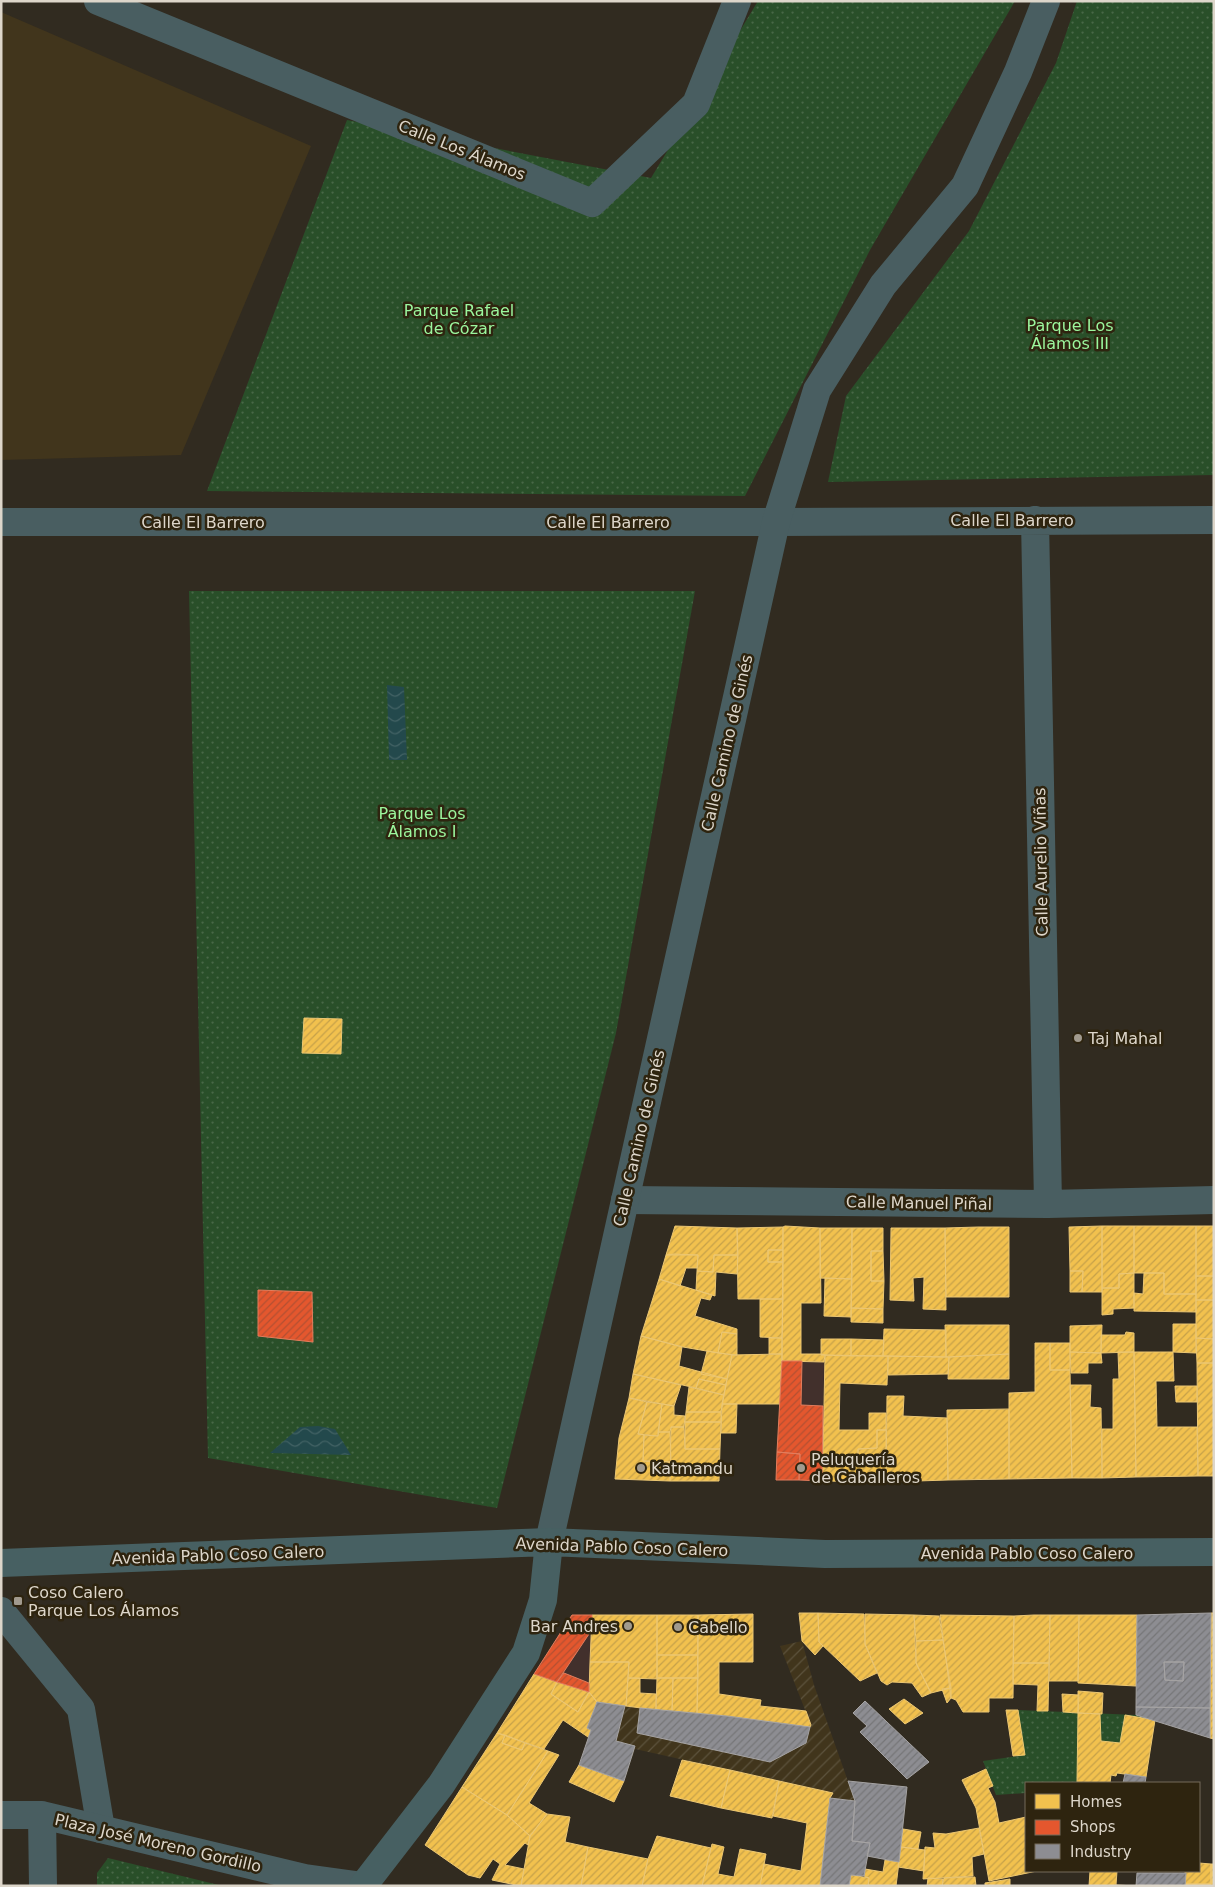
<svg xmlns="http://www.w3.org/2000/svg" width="1215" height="1887" font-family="'DejaVu Sans',sans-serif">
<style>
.commercial{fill:#42302c}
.industrial{fill:url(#industrial-furrows)}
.built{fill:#41351c}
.green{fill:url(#green-dots)}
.water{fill:url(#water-waves)}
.homes{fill:url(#homes-hatch);stroke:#ecc773}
.shops{fill:url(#shops-hatch);stroke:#e27d5d}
.industry{fill:url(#industry-hatch);stroke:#a5a3a3;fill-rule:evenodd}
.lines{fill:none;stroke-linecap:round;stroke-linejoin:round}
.pedestrian{stroke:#495e61;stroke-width:28}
.minor{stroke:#495e61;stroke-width:28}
.tertiary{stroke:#495e61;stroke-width:28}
.secondary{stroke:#476062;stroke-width:28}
.poi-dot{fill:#a19a8e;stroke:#2e240f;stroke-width:2}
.labels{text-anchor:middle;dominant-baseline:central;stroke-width:5;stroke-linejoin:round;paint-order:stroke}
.street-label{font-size:16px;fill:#ddd6ca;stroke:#2e240f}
.park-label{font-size:16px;fill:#9bf69d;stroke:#2e240f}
.poi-label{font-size:16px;fill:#ddd6ca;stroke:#2e240f;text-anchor:start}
</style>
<defs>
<pattern id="industrial-furrows" width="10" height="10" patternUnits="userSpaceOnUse" patternTransform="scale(1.25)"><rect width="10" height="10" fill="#41351c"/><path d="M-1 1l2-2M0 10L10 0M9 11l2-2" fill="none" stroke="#5c523c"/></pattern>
<pattern id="green-dots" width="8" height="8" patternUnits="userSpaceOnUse" patternTransform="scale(1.25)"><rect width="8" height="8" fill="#294f29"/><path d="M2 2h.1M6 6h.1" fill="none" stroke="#486847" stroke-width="1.8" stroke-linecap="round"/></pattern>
<pattern id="water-waves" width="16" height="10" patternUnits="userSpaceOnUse" patternTransform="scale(1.25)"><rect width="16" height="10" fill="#23494c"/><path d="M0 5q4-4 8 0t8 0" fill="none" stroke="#426264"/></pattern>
<pattern id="homes-hatch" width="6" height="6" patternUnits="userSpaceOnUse" patternTransform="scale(1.25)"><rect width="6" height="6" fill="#f2c14e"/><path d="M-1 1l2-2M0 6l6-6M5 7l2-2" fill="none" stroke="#c6a14a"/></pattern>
<pattern id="shops-hatch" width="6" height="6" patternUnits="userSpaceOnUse" patternTransform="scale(1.25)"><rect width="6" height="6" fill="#e4572e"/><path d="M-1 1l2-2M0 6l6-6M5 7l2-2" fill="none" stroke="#b35032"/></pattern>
<pattern id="industry-hatch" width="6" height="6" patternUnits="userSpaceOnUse" patternTransform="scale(1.25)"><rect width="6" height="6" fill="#8d8d92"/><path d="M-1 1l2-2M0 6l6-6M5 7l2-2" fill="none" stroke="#767678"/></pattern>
</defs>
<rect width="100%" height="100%" fill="#312b20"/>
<!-- commercial -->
<path class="commercial" d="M802,1361L824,1362L822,1481L776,1480L780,1404Z
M572,1615H592L589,1692L534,1674Z"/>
<!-- industrial -->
<path class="industrial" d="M802,1641L814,1685L855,1801L831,1798L832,1793L635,1749L624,1781L579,1765L591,1731L587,1728L597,1702L810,1727L811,1725L780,1646Z"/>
<!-- built -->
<path class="built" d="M1,12L311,146L181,455L1,460Z"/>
<!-- green -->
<path class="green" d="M758,1H1015L870,250L745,496L207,491L347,120L651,178Z
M1077,1H1214V475L828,482L846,396L969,231L1056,63Z
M189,591H695L616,1033L497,1508L208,1458Z
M1018,1710L1136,1715L1155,1720L1146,1777L1118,1773L1116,1776L1111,1775L1110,1783H1026V1793L996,1795L983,1761L1024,1755Z
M108,1858L223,1886H97V1873Z"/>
<!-- water -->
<path class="water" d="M387,685L404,687L407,760H389Z
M318,1426L335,1429L351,1455L270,1453L300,1427Z"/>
<!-- homes -->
<path class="homes" d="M304,1018L342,1019L341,1054L302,1053Z
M675,1226L737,1228L738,1255H714L713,1272L697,1271L698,1255H666Z
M785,1226L820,1228L821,1303H801V1354H821L825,1355L824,1362L782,1361L783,1227Z
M1102,1226V1292H1082L1083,1271H1070L1069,1227Z
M1102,1226H1134V1273L1119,1274V1288H1102Z
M1134,1226H1196V1294H1164V1273H1134Z
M1196,1226H1214V1276H1196Z
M783,1227V1250H768V1262H783V1299H738L737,1228Z
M978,1227H1009V1297H946L945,1228Z
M820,1228H852V1279L820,1278Z
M852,1228H883V1251H871V1281H884L883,1309L851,1308Z
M891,1228H945L946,1310L923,1309L924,1277L913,1278L914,1301L890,1300Z
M768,1250H783V1262H768Z
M871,1251H883L884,1281H871Z
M674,1254L698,1255L697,1268H686L680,1286L659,1279L666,1255Z
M714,1255H738L737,1274L716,1272L715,1296L696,1290L697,1271L713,1272Z
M1070,1271H1083L1082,1292H1070Z
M1134,1273V1308L1113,1309V1314L1102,1315V1288H1119V1274Z
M1144,1273H1164V1294H1196V1312L1134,1311V1293L1143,1294Z
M1196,1276H1214V1300H1196Z
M825,1278L852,1279L851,1317L824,1316Z
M659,1279L712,1295L710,1300L701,1298L695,1316L737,1329V1334L722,1332L718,1353L683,1347L641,1336Z
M760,1299H783L782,1338L760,1337Z
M1196,1300H1214V1339L1196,1338Z
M851,1308L883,1309V1323L851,1322Z
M1173,1324H1196V1353L1173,1352Z
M945,1325H1009V1354L946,1357Z
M1102,1325L1101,1353L1070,1352V1326Z
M884,1329L946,1330V1357L883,1356Z
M722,1332L737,1334V1355L718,1353Z
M1126,1332L1134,1333V1352L1101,1353V1335H1125Z
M641,1336L682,1347L679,1366L727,1379L726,1385L699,1379L696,1388L633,1374Z
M769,1338H782V1354H769Z
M1196,1338L1214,1339V1363H1197Z
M821,1339H851V1356L821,1355Z
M851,1339L884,1340L883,1356H851Z
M1035,1343H1050V1370H1070L1072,1478L1009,1479V1393L1035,1392Z
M1050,1343H1070V1370H1050Z
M707,1351L732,1355L727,1379L701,1374Z
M1070,1352L1101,1353L1102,1363H1088V1373H1071Z
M1118,1352H1134L1136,1477L1102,1478V1429H1113V1379H1119Z
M1134,1352H1173L1174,1381H1156L1157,1427H1197L1198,1476L1136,1477Z
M782,1354L780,1404H722L732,1355Z
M1009,1354V1379H948L949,1357Z
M825,1355L888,1356L887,1385L840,1383L839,1430H869V1413H886V1430H877V1448L858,1449V1455H823Z
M888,1356L949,1357L948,1374L888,1375Z
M1197,1363H1214V1476H1198Z
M633,1374L681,1385L674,1406L629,1398Z
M699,1379L726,1385L724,1395L696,1388Z
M1070,1385H1091L1090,1407L1101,1408L1102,1478H1072Z
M1175,1386H1197V1402H1176Z
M689,1387L724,1395L721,1412H686Z
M887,1396H904L903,1416L947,1418L948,1480L886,1482Z
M629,1398L647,1402L638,1434L644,1435L643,1461L671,1462L670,1481L615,1479L619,1438Z
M647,1402L662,1404L658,1436L638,1434Z
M662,1404L674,1406V1415L685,1416L684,1427H671L670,1432H658Z
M722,1404H737L736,1433H721Z
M1009,1409V1479L948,1480L947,1410Z
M686,1412H721V1422H685Z
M685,1422H721L720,1449H685Z
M671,1427H684L685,1449H720L719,1481H670Z
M877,1430H886V1482L822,1481L823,1455H858V1449L877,1448Z
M658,1432H670L671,1462L643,1461L644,1435L658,1436Z
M799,1613H818L819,1642L823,1646L815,1655L802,1641Z
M818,1613L864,1614L865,1644L877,1673L860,1681L819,1642Z
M1211,1613H1214V1739L1210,1738Z
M753,1614V1662H719V1694L761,1700L760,1706L806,1711L811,1725L810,1727L697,1714L698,1615Z
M865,1614L914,1615L916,1663L931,1693L922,1697L912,1683L892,1682L887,1685L881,1681L865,1644Z
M592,1615H657V1679L628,1678L629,1662H590Z
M657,1615H698V1655H657Z
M914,1615L939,1616L943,1640L916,1641Z
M940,1615L1014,1616L1013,1698H989V1712H963L956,1700L951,1698Z
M1034,1615H1050L1049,1663H1013L1014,1616Z
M1050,1615H1079L1078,1681H1049Z
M1079,1615H1137L1136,1686L1078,1683Z
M943,1640L951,1688L931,1693L916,1663V1641Z
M657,1655H698V1678H657Z
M590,1662H629L626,1706L597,1702L589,1692Z
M1013,1663H1049L1048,1711H1037L1038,1685L1013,1684Z
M534,1674L557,1682L551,1694L578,1712L589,1692L597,1702L587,1728L591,1730L588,1737L563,1720L544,1749L497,1733Z
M628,1678H640V1693L656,1694V1710L626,1706Z
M657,1678H673L672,1712L656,1710Z
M673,1678H698L697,1714L672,1712Z
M557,1682L589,1692L578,1712L551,1694Z
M951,1688V1698L947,1703L942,1689Z
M1078,1691L1103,1693L1102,1714L1078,1713Z
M1062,1694L1079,1695L1078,1713L1063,1712Z
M904,1699L923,1713L905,1724L889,1709Z
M1006,1710H1018L1025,1755L1013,1756Z
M1078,1713L1100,1714L1101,1741L1120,1743L1125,1715L1155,1720L1146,1777L1117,1773L1116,1776L1111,1775L1110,1783H1077Z
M497,1733L505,1735L502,1743L522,1750L525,1743L548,1751L507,1815L462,1787Z
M505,1735L525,1743L522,1750L502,1743Z
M548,1751L559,1755L529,1803L547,1814L530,1836L507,1815Z
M682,1760L730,1770L721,1808L670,1796Z
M579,1765L624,1781L614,1802L569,1782Z
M986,1769L993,1786L988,1788L995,1802L999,1823L1026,1817V1871H1037L989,1881L976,1808L962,1780Z
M730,1770L779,1781L772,1818L721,1808Z
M779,1781L833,1793L830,1798L820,1886H760L764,1864L801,1871L807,1823L773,1816Z
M462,1787L507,1815L530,1836L528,1845L525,1843L505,1865L524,1869L521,1886L492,1880L500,1864L493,1859L480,1878L468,1875L425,1845Z
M547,1814L570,1817L565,1842L588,1847L581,1886H521L530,1836Z
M979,1828L984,1854L972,1857L973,1876L923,1879L925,1847L935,1848L933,1833L946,1834Z
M903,1829L921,1832L918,1849L901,1847Z
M657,1836L711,1848L702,1886H642L648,1859Z
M712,1844L724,1847L718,1874L734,1877L740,1849L766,1854L760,1886H702Z
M588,1847L648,1859L642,1886H581Z
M901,1847L925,1850L924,1871L898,1867Z
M885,1860L899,1862L896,1886H868L869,1878L864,1876L865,1869L883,1872Z
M1199,1863L1211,1864V1884H1185V1871H1199Z
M1211,1864H1214V1886H1185V1884H1211Z
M1090,1871H1117L1116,1885L1136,1886H1089Z
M851,1875L869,1878L868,1886H849Z
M975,1877L976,1886H942L944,1878Z
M928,1878L943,1879L942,1886H927Z
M1010,1879V1886H985V1883Z"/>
<!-- shops -->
<path class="shops" d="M258,1290L312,1292L313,1342L258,1336Z
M782,1361H802L801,1405L823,1406L822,1481L799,1480L800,1454L777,1452Z
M777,1452L800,1454L799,1480H776Z
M572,1615H592V1630L589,1634L568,1621Z
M568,1621L589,1634L557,1682L534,1674Z
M564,1673L589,1683V1692L557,1682Z"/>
<!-- industry -->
<path class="industry" d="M1211,1613L1210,1708L1136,1707L1137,1615ZM1164,1662H1184L1183,1681L1165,1680Z
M1164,1662H1184L1183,1681L1165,1680Z
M865,1701L929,1762L907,1779L860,1732L867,1726L853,1713Z
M597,1702L625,1706L616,1741L635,1746L624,1781L579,1765L591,1730L587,1728Z
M1136,1707L1210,1708V1738L1136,1715Z
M640,1708L727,1716L810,1727L806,1743L770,1762L637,1733Z
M1125,1774L1146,1777L1145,1783H1123Z
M848,1781L907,1787L899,1862L867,1856L870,1843L852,1841L855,1801Z
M830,1798L855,1801L852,1841L870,1843L864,1876L851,1875L849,1886H820Z
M1137,1873H1186L1185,1886H1136Z"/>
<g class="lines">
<!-- pedestrian -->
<path class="pedestrian" d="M1,1611L81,1709L101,1829"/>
<!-- minor -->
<path class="minor" d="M98,1L592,203L696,104L737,1
M1035,520L1048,1204
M1,522H776L1214,520
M625,1200L1048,1204L1214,1200
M1,1815H42L305,1878L363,1886
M42,1815L43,1886"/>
<!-- tertiary -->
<path class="tertiary" d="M549,1542L776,522L817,390L883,285L965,186L1018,72L1046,1"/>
<!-- secondary -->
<path class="secondary" d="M1,1563L549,1542L825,1554L1214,1552
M363,1886L441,1785L526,1653L543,1600L549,1542"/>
</g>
<!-- markers -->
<g class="poi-dot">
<circle cx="1078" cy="1038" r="5"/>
<circle cx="641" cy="1468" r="5"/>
<circle cx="801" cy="1468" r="5"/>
<rect x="13" y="1596" width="10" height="10" rx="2.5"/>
<circle cx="628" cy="1626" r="5"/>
<circle cx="678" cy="1627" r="5"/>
</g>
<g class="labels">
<!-- street labels -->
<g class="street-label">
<text transform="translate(462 150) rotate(22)">Calle Los Álamos</text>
<text x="1012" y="520">Calle El Barrero</text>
<text x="203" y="522">Calle El Barrero</text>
<text x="608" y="522">Calle El Barrero</text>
<text transform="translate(727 743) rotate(-77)">Calle Camino de Ginés</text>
<text transform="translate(1041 862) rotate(-91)">Calle Aurelio Viñas</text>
<text transform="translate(639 1138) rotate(-77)">Calle Camino de Ginés</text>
<text transform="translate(919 1203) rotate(1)">Calle Manuel Piñal</text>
<text transform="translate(622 1547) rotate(2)">Avenida Pablo Coso Calero</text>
<text x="1027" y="1553">Avenida Pablo Coso Calero</text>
<text transform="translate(218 1555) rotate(-2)">Avenida Pablo Coso Calero</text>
<text transform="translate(158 1843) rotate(13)">Plaza José Moreno Gordillo</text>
</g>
<!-- park labels -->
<g class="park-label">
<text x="459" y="310">Parque Rafael<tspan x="459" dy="18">de Cózar</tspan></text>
<text x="1070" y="325">Parque Los<tspan x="1070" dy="18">Álamos III</tspan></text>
<text x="422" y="813">Parque Los<tspan x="422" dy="18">Álamos I</tspan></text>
</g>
<!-- poi labels -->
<g class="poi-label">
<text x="1088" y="1038">Taj Mahal</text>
<text x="811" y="1459">Peluquería<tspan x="811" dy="18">de Caballeros</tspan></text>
<text x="651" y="1468">Katmandu</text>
<text x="28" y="1592">Coso Calero<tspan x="28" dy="18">Parque Los Álamos</tspan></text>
<text x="618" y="1626" text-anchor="end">Bar Andres</text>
<text x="688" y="1627">Cabello</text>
</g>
</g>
<!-- border -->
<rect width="1215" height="1887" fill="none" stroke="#ddd6ca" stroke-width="5"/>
<!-- legend -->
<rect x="1025" y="1782" width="175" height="90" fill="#2e240f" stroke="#746b5a"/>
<rect x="1035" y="1794" width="25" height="15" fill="#f2c14e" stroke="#746b5a"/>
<text x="1070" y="1807" font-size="15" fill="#ddd6ca">Homes</text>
<rect x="1035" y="1820" width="25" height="15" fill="#e4572e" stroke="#746b5a"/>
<text x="1070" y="1832" font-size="15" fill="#ddd6ca">Shops</text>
<rect x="1035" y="1844" width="25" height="15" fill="#8d8d92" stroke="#746b5a"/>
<text x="1070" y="1857" font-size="15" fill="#ddd6ca">Industry</text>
</svg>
